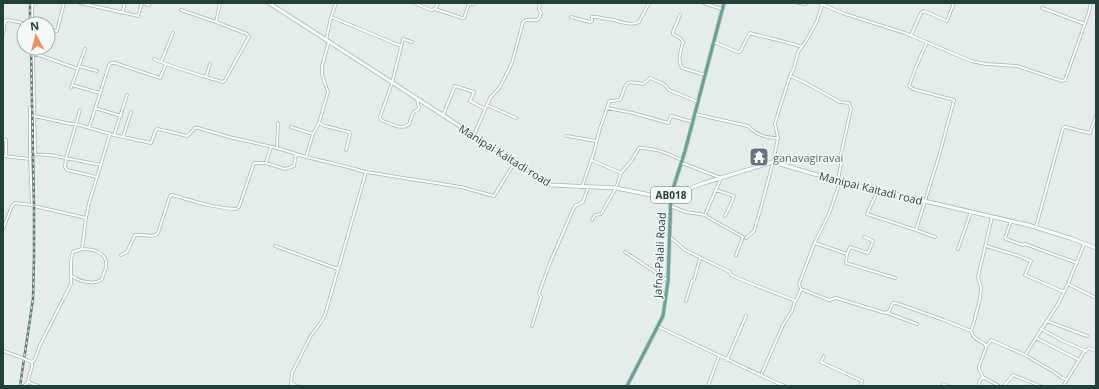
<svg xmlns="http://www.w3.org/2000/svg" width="1099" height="389" font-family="'Open Sans',sans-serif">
<rect width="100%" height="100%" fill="#e4edea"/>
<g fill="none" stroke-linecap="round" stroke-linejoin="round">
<g stroke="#a7b5b2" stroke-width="3.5">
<path id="street" d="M80,3L138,16L142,3
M142,3L149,5
M414,3L431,10L435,9L438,3
M703,3L722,9
M798,3L805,4L806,3
M819,3L845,14L905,33L971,61L986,64L1017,66L1062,81L1065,80L1089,12L1091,3
M1042,8L1085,24
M435,9L462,18H464L469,4H474
M181,10L216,22
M122,13L125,3
M680,15L673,32V34L680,38L683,42C681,50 677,60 682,68L705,75
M331,17L336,3
M571,17L590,22L592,21V17C596,16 598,17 601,18C606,19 610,19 614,20C622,22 631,26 639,22L649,3
M3,20L5,21V22L3,34
M5,21L8,20L28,24
M32,24V5L36,3
M48,29L57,31L64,3
M911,35L921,13L924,11L947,21L954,3
M326,40L331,17L401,46
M412,42L403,39L392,83L380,117L381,120C388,123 403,131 409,124C411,121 411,115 414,112C416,111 418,110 419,108L417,99
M714,42L738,52H740L746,40L750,33C767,38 785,41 802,47
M33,48L35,153
M33,54L42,56L78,69
M154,59C176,69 200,75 223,82L225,80L249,37L247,34L216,22L220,3
M161,62L173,33
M79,66L97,71
M790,76L802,81L840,102L849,103L851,109L841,154L842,159L838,180
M206,77L210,64
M72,85L100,93
M71,88L85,49
M487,105L516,118
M30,107V159L32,205L34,206L86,218L82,249L73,252C69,262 72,273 71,284L40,345L35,359L32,362
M95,108L121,116
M607,108L633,113L668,123L671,116L693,122
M80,110L66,158L65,167L67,170L97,177L89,203L86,218
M695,114L748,126C756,135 765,138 778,138
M443,115L455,86L474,92L470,101L485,109
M34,116L71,124H76L114,135L151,143L156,130L158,129L187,136C191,134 192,130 195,128H198L229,137L277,148L306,157L348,167L365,172
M319,123L325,126L349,132L350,134L346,150
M291,127L313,134
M89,128L109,65L111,63H115L160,78L166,64
M114,135L127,95
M474,135L490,98L500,87L512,63L520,33L523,22L526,20C534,18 538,25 541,13L539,10L540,3
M567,136L596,141
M123,137L131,112
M3,139L6,140V156
M277,148L278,123
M30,154L50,155L101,165
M3,156L30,159
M306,157L313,134L319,123L328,92L322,75V66L329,41
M591,160L621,173
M773,162L778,138L775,124L779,110L790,76L794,68L798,52L806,41L817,21L822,5
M266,163L271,147
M682,163L721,178L705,215
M97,177L110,134
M582,187L594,152L600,128L603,120L609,102L610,101L620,100C628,84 621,79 643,84L650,78L662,83L666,86L669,90L698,102
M716,190L734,196L731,204L725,216
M878,190L867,214L916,230
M925,201L939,156L954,100L913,89L909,86L916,67L927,42
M925,201L916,230L935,237
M670,206L686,212L705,215L711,219L743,237L736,255
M592,220L595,215L601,214L616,188L621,173L632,160L639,148C654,147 668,154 682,160
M1011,221L1005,238L1006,239L1023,245L1025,244L1077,263
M1036,227L1063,128L1065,127L1090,133L1096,116
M3,229L12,206L15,203L31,205
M670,237L685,250L730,272L731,275C752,285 774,292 796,301L801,289L799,284L815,242L829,214L840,182
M746,238L754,231L760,211L772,166L773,162
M815,243L847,254L846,263L895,278
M275,246L338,269
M986,246L1016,255L1031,261L1025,275L1064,292
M958,249L971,212
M625,252L667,280
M847,254L850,247L868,253L873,241L869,239L864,237
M121,255L127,252L135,235C143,233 152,239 158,233L170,196L172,195C193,201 214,208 236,209L239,207L254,163H266L285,169L294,166L296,154
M72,276C79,281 94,286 102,279C103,277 103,275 104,273C108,265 107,256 98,252C93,249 88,249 82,249
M1068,284L1096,298
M801,289L829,300L836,298L882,312L887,313L889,311L893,303H896L944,320L971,331L974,322L980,299L981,288L978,277L992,217
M686,301L692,281L694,280L700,258
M887,312L890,314L917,324
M1047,321L1087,336
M532,326L541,297L539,293L550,263L572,212L575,206L583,202L588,187
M657,326L775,382L785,386
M1041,329L1063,341L1086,351
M971,331C973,339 979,340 985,344L986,348L979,366V369L983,377L980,380L978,386
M1036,338L1079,360
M986,347L991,340L1025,355L1054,372L1062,378L1067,380
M3,351L17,356
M1025,355L1058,304L1068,284L1084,244
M824,356L821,362L862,381L860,386
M27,360L32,362C34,369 26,378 29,382C31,384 37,385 39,386
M727,360L746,316
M761,375L783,325L792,311L795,301
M983,377L999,386
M291,383L297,386
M943,384L948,386
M24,386L29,381
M291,386L292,373L310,337L321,322L325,315L366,172L461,187L494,196L515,162
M708,386L719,356
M1004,386L1013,375L1040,386
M1063,386L1084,352L1089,348L1096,351"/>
</g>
<g stroke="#a3b9b3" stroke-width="4.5">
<path id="secondary" d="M269,3L551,185L616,188L651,195L662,196L671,195L704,183L773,162L838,181L1028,225L1070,238L1096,248"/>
</g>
<g stroke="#c2c9c8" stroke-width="4.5">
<path id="primary" d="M627,386L663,316L668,281L671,195L685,151L724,3"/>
</g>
<use href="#street" stroke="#fff" stroke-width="2"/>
<use href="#secondary" stroke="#fff" stroke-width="3"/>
<use href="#primary" stroke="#6aa198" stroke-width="3"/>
<g stroke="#5f7a75" stroke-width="2.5">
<path id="rail" d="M30,3V24
M20,386L33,299L34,257V206L31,48"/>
</g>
<use href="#rail" stroke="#f5faf8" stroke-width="1" stroke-dasharray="3" stroke-linecap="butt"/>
<g stroke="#a7b5b2" stroke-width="3.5" stroke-linecap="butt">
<path id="street-bridge" d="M17,356L27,360"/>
</g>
<use href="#street-bridge" stroke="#fff" stroke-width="2"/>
</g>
<defs>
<g id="temple-square" transform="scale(1)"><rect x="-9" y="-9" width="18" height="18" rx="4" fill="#6b7280" stroke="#f5faf8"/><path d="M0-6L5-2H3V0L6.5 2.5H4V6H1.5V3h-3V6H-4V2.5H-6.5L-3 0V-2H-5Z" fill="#fff"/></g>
</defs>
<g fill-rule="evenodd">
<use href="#temple-square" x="759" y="157"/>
</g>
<g text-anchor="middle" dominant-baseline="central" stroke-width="3" stroke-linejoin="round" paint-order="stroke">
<rect fill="#f5faf8" stroke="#637773" stroke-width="1" x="651" y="187" width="40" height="16" rx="3"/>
<g font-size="10" font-weight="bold" fill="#243f3a">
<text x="671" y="195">AB018</text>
</g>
<g font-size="11" fill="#243f3a" stroke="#f5faf8">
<text transform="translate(505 155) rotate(32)">Manipai Kaitadi road</text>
<text transform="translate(871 188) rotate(14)">Manipai Kaitadi road</text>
<text transform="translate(659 255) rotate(-87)">Jafna-Palali Road</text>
</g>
<g font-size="11" fill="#5b616d" stroke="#f5faf8" text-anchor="start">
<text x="773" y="157">ganavagiravai</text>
</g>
</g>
<rect width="1099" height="389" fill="none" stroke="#243f3a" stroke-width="8"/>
<g transform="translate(36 36) rotate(353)"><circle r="19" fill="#f5faf8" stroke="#a1afac"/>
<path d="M0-3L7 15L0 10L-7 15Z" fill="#ee9062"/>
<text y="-6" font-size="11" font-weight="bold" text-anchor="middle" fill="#243f3a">N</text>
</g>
</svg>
